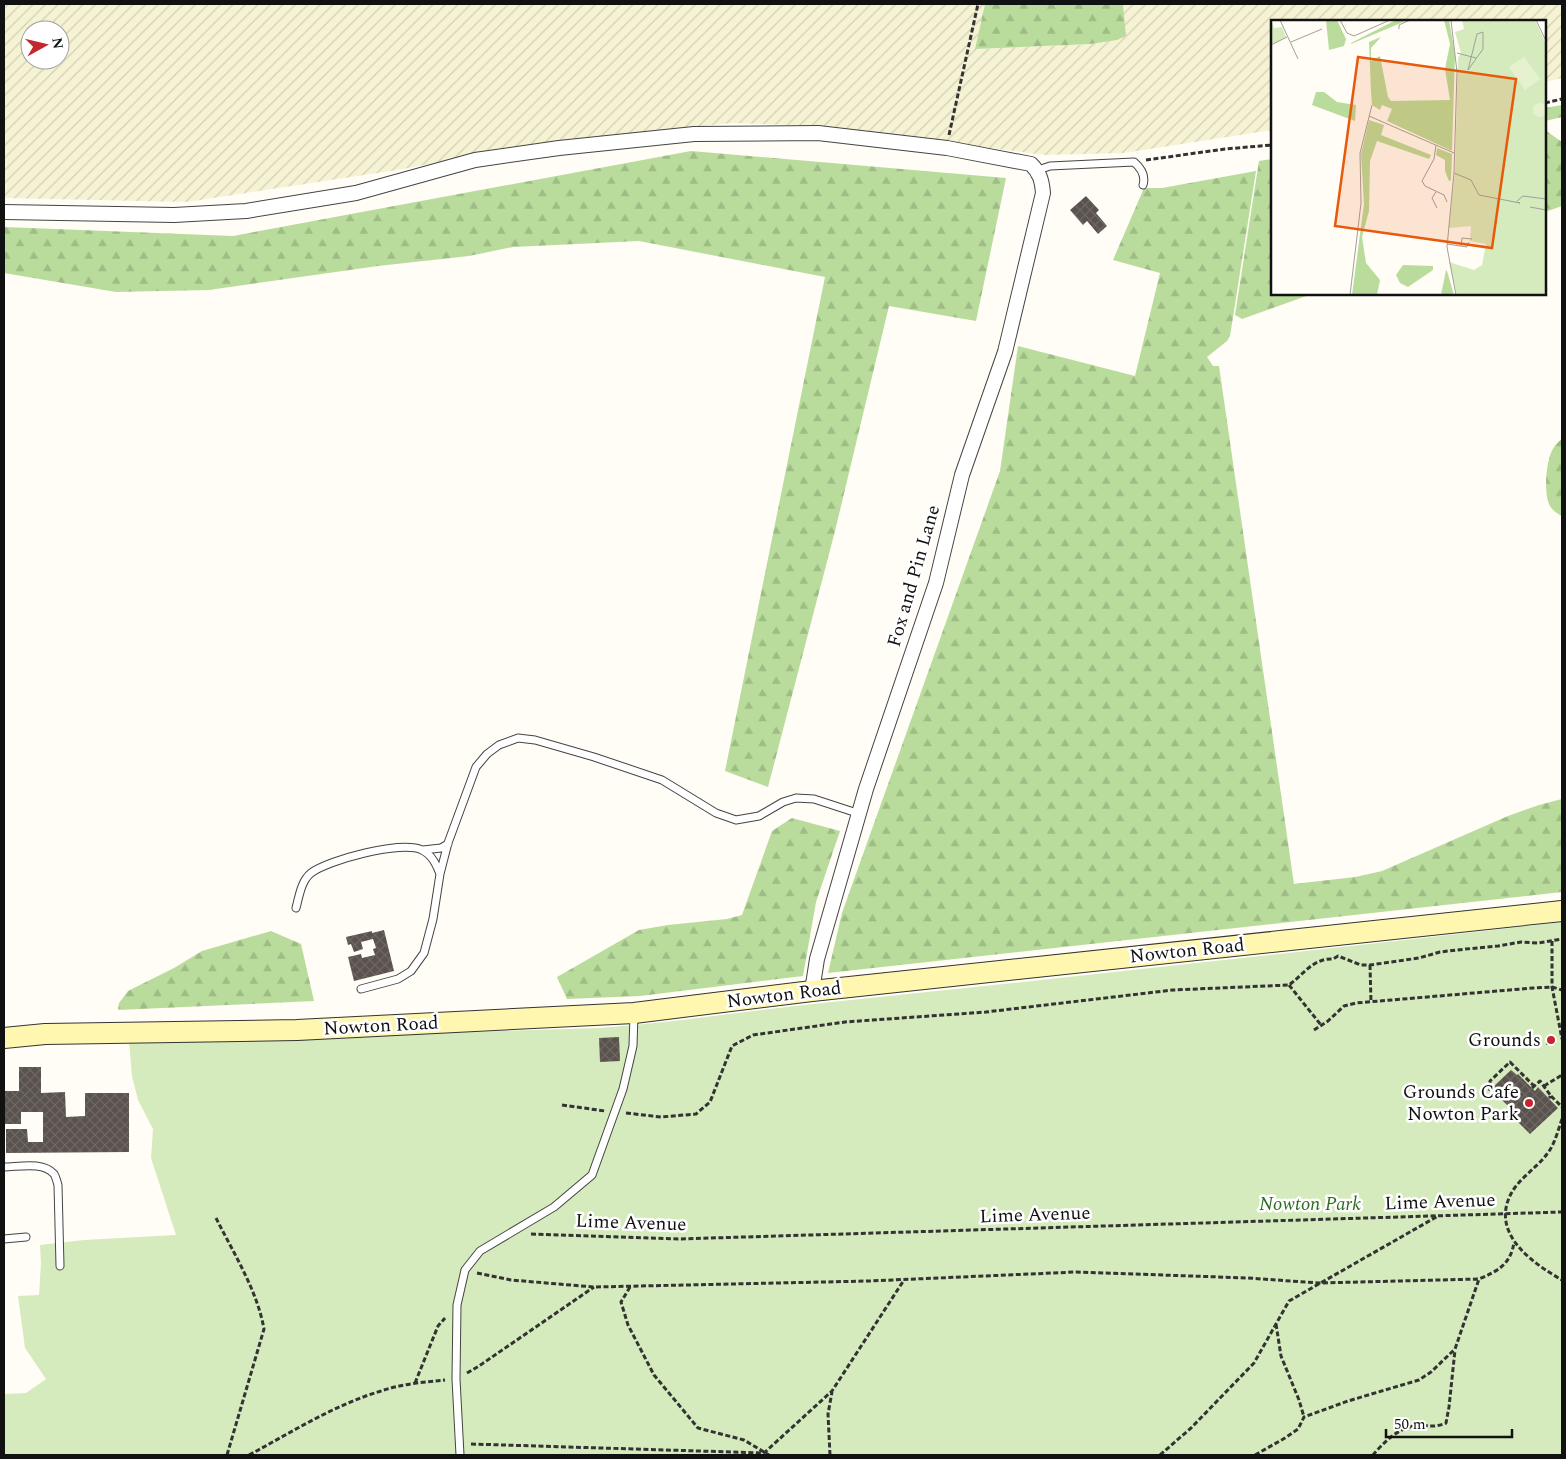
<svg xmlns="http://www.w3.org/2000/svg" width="1566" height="1459" font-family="Spectral,serif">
<defs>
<pattern id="farmland-furrows" width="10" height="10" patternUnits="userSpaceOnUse" patternTransform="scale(1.25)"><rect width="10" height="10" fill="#f6f3d4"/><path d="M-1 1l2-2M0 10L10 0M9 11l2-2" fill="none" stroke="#d2cfb5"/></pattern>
<pattern id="forest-firs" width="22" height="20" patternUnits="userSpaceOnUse" patternTransform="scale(1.25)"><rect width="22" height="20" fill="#b9dc9c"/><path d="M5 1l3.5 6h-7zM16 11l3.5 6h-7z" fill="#9ebc85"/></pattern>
<pattern id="building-cross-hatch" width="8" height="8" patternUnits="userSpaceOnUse" patternTransform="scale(1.25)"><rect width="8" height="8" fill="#5a524d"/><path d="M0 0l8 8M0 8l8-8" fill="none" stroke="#6d6662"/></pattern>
</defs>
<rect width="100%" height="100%" fill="#fffdf5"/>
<path fill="url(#farmland-furrows)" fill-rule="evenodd" d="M4,4H985L975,49L1090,44L1125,36L1123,4H1562V78L1545,82V21H1272V130L1124,153L1045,155L823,126L732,123L562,140L397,170L187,202L4,198ZM30,30H60V60H30Z"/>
<path fill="url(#forest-firs)" d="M985,4H1123L1126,36L1117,40L1090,44L975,49Z
M1562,105V117L1545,121V108Z
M1545,130L1562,142V206L1545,212Z
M691,151L1006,178L976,321L889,306L835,531L768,787L725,771L825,277L639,241L513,247L469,256L378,266L209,290L116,292L4,273V227L233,236Z
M1272,159V294H1312L1242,319L1235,315L1259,161Z
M1256,171L1230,336L1227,341L1207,357L1213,366H1219L1294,884L1355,877L1382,871L1508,816L1539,805L1562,799V892L828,973L842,913L1000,471L1018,346L1135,376L1160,273L1113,260L1144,188H1162Z
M1562,438V516C1557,513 1553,511 1550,506C1543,493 1546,458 1554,447C1556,444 1560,441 1562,438Z
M792,818L840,831L816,902L803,976L640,996L567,999L557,977L639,930L668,925L727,919L742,915L772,831Z
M271,931L301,944L314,1001L118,1010L119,1003L128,991L174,968L202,951Z"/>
<path fill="#d5ebbd" d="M1562,922V1455H4V1394L26,1393L46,1379L25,1348L18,1296L39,1295L41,1263L40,1245L84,1240L176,1235L151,1158L153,1129L138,1100L132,1076L129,1042L600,1028C678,1022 755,1010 832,1002C1076,977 1319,950 1562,922Z"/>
<path fill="url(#building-cross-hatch)" d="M1086,196L1099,210L1096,213L1107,226L1098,234L1087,221L1083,225L1070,210Z
M384,930L394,971L354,981L348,957L361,954L362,958L375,955L373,949L376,948L373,939L361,942L363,949L354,952L351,944L348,945L346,937L372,931V933Z
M1555,1036L1556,1044L1546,1045V1037Z
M619,1037L620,1061L600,1062L599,1038Z
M19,1067H41V1093L65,1092L66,1117L85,1116V1093H129V1152L6,1153V1129H27L28,1142H43V1112H21V1124H4V1091H19Z
M1511,1070L1517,1075L1518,1074L1535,1091L1538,1087L1558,1108L1530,1134L1511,1115L1514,1112L1497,1095L1499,1093L1493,1087Z"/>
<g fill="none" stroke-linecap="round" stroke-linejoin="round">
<g stroke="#444" stroke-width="9">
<path id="lane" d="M1038,170L1050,166L1134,162C1141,168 1146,175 1143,185
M423,850L441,848L448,844
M296,908C299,897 301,881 311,873C328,860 402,840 422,850C432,855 436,864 440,874
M361,989L398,979L411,971L424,953L433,919L440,874L448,843L476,767L487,754L499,745L518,738L535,740L594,757L662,780L716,813L736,820L759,816L783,802L796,798L814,799L860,814
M4,1167C18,1167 43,1161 54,1174C56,1177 57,1182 58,1185L60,1266
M4,1239L26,1237
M460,1455L456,1379L457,1305L465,1270L480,1251L554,1207L592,1175L623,1089L633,1046L634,1014"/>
</g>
<g stroke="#444" stroke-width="16">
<path id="street" d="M4,212L174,215L246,211L356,193L475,160L559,148L694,134L818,133L947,148L1031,164C1040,173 1042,181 1043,193L1005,352L962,475L936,583L866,789L817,959L812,991"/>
</g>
<g stroke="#333" stroke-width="22">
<path id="secondary" d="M4,1038L45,1034L297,1030L634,1013L812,991L1562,911"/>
</g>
<path stroke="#333" stroke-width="3" stroke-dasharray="5 2.5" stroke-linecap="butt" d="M1545,103L1562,99
M949,135L978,4
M1146,160L1225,149L1272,145
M1552,941V987L1562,1039
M1370,965L1371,1002
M1289,985L1321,1025
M1314,1030L1328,1021L1344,1006L1356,1003L1533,988L1552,987L1562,990
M1544,1086L1562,1075
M1532,1088L1540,1081L1551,1096L1549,1098
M1490,1091V1081L1510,1062L1534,1086
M1551,1096L1562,1107
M562,1105L605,1111
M626,1113L661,1117L696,1114L710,1102L732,1046L753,1035L845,1022L986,1012L1173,990L1289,985C1303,975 1313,958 1333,959L1338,956L1361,965H1370L1419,958L1440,952L1466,949L1498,946L1521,942L1538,943L1562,939
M1562,1119C1558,1130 1555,1144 1547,1154C1536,1169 1516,1180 1509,1198C1493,1236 1534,1264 1562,1280
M216,1218C234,1254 257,1290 264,1329L227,1455
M531,1234L679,1239L1562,1212
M477,1273L511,1280L594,1287L869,1281L1076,1272L1248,1278L1319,1283L1479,1279C1498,1271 1511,1264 1514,1242
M630,1287L621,1302L628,1325L654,1375L698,1428L744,1440L769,1455
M1276,1324L1281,1356L1299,1400L1304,1417
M467,1373L479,1366L594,1287
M415,1383L438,1326L445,1318
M471,1444L764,1453L832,1391L904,1280
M249,1455C292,1432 334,1405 381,1391C401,1384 424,1382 445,1380
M830,1455L828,1414L832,1392
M1160,1455L1191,1428L1254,1363L1289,1301L1438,1216
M1255,1455L1285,1438L1298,1429L1304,1417L1348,1401L1419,1380L1431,1372L1455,1349L1479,1279
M1373,1455C1382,1444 1399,1427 1415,1426C1428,1424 1431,1429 1446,1423L1449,1407L1455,1350"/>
<use href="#lane" stroke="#fff" stroke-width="7"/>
<use href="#street" stroke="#fff" stroke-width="14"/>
<use href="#secondary" stroke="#fff6b0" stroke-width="20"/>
</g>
<g fill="#c4262e" stroke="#fff" stroke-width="2">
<circle cx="1551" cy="1040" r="5"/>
<circle cx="1529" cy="1103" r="5"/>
</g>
<g text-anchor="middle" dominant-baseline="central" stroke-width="5" stroke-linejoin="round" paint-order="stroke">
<g font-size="19" fill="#111" stroke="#fff">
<text transform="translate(914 576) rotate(-74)">Fox and Pin Lane</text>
<text transform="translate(1187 951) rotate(-6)">Nowton Road</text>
<text transform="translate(784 995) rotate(-7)">Nowton Road</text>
<text transform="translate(381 1026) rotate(-3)">Nowton Road</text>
<text transform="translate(1440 1202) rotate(-2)">Lime Avenue</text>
<text transform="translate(1035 1215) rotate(-2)">Lime Avenue</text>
<text transform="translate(631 1223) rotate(2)">Lime Avenue</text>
</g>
<g font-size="19" fill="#111" stroke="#fff" text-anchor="end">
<text x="1541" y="1040">Grounds</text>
<text x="1519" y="1092">Grounds Cafe<tspan x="1519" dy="22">Nowton Park</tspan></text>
</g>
<g font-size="19" font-style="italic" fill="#2f6b1f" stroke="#fff">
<text x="1310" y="1204">Nowton Park</text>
</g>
</g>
<g transform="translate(1271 20)">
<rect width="275" height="275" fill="#fffdf5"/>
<path d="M55,0H66L75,19L73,26L58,30ZM125,0H137L80,24V23ZM173,0H178L184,34L181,131L116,101L121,89L111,85L109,90L101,85L100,72L98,22L110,17L100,28V41L109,36L117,77L120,81L179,80L174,49L179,24ZM45,72H53L66,82L85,85L84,101L41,85ZM98,100L113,105L110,115L160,135L158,139L106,121L99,141L98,191L91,217L95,243L109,260L106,275H81L93,184L90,134ZM166,128L181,134L180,160L178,161L174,151V140L165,135ZM132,245L162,246V250L137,267L129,263L125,255ZM175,250L176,251L183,275H170Z" fill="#b9dc9c"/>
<path d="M0,0L3,8L11,7L15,17L5,23H0ZM191,0H264L275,24V275H186L178,242L203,250L211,245L215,224L199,221L200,206L178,208L184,152L187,38L190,33L184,12L193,9Z" fill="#d5ebbd"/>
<path d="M253,37L269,59L254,70L238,47ZM262 90a7 7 0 1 1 14 0a7 7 0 1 1-14 0Z" fill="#e6f2cf"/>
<path fill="none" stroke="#a09f9a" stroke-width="1" d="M9,0L27,39M69,0L76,13L83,16L119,0M180,0L186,52L183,153L176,227L185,275M265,0L275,21M128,9V5L139,0M212,12V29L197,50L206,14ZM20,22L51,9M0,25L16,17M186,33L205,38M98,96L183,133M165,125L163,139L151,161L154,166L173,175L176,182M183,153L200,160L208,175L249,183L245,182M165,172L161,178L166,188M246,181L252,176L275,179M259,187L275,190M176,224L196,227L198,222M190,226L191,218L201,219M79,275L90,183L89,133L101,85"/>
<path fill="#e8590c" fill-opacity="0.15" stroke="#e8590c" stroke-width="2.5" d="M87,37L245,59L221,228L64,206Z"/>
<rect width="275" height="275" fill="none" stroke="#111" stroke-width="2.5"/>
</g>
<rect width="1566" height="1459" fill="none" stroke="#111111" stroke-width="10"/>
<g transform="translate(45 45) rotate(82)"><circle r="24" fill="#ffffff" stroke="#a0a0a0"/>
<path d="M0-4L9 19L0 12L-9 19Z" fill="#c4262e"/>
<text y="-8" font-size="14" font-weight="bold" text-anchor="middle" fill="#111111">N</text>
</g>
<path d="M1386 1429v8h126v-8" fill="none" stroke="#111111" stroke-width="2.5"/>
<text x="1394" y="1429" font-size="15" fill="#111111" stroke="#ffffff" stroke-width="4" paint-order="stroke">50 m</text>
</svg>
